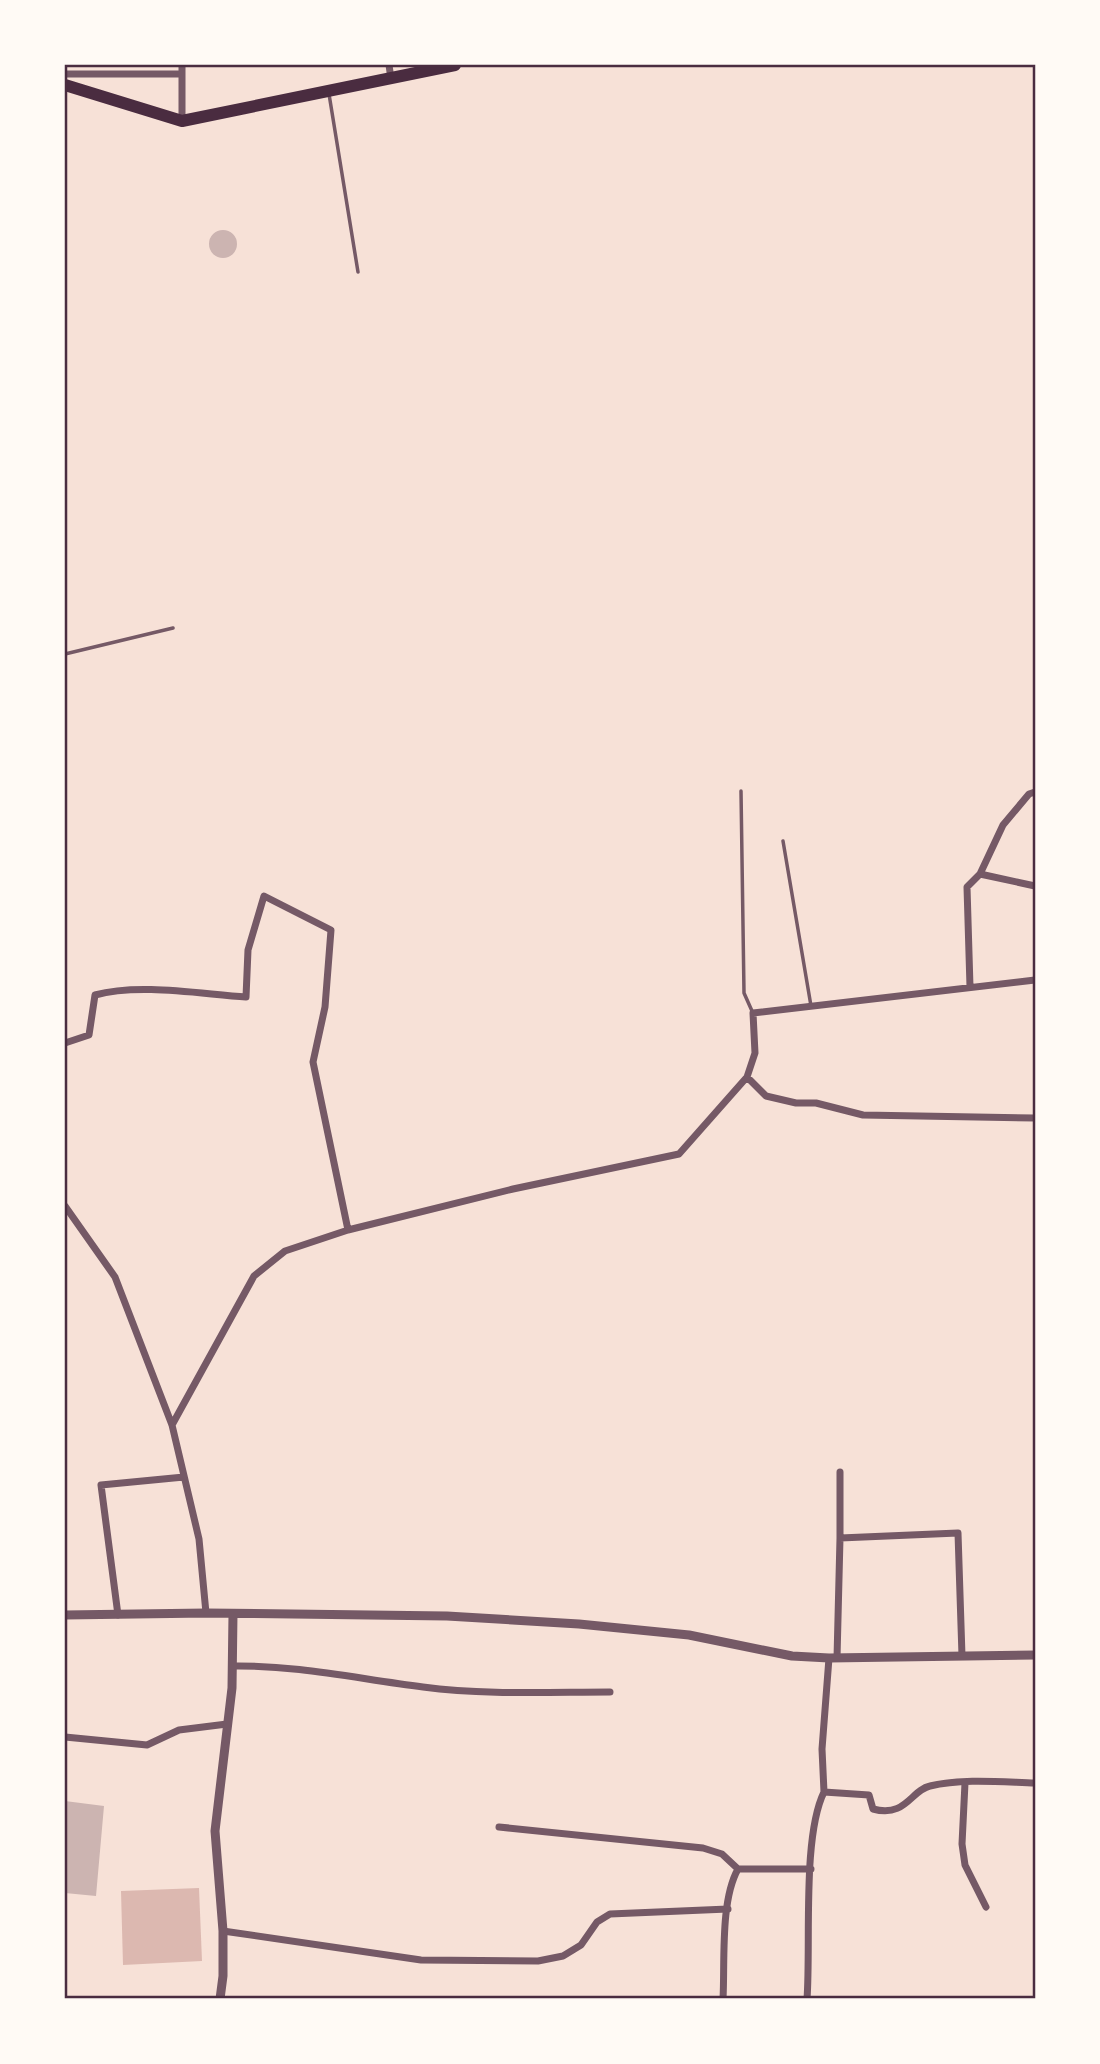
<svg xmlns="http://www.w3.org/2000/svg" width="1100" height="2064" font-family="'Source Serif 4',serif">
<rect width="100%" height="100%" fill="#f7e1d7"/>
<path fill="#dcb8b0" d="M199,1888L202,1961L123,1965L121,1891Z"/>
<path fill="#ccb4b1" d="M209 244a14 14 0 1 1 28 0a14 14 0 1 1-28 0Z
M65,1801L104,1806L96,1896L65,1893Z"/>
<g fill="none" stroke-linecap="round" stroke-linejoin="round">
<path stroke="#755966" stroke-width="3.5" d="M329,94L358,272
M65,654L173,628
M741,791L744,993L752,1011
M783,841L811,1006"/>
<path stroke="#755966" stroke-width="7" d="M389,65L391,79
M65,74H182
M182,121V65
M980,874L1035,886
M970,987L967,887L980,874L1003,825L1029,794L1035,792
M65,1043L89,1035L95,995C139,983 200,994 246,997L248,950L264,896L331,930L325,1007L313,1062L348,1230
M747,1077L766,1096L796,1103H816L863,1115L1035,1118
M65,1206L115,1277L172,1425L199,1539L206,1613
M172,1425L254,1276L285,1251L348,1230L513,1189L679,1154L747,1077L755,1053L753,1013L1035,980
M840,1538V1472
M118,1615L101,1485L184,1477
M829,1658L822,1749L824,1792L869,1795L873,1809C906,1818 911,1790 930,1786C963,1778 1002,1782 1035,1783
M837,1658L840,1538L958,1533L962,1656
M232,1666C297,1665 358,1679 423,1687C484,1695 548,1692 610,1692
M65,1737L147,1745L179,1730L227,1724
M965,1783L962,1844L965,1865L986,1907
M499,1827L703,1848L722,1854L738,1869
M223,1931L421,1960L538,1961L563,1956L581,1945L597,1922L610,1914L728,1909
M723,1999C725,1963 720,1901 738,1869H811
M807,1999C811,1944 802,1837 824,1792"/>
<path stroke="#755966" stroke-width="9" d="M65,1615L206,1613L447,1616L579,1624L689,1635L792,1656L829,1658L1035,1655
M220,1999L223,1976V1931L215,1831L232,1688L233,1614"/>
<path stroke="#4a2c40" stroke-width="12" d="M65,85L182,121L455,65"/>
</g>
<rect width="1100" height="2064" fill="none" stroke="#fffaf5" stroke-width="133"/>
<rect x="66" y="66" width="968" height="1931" fill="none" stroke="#4a2c40" stroke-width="2.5"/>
</svg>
